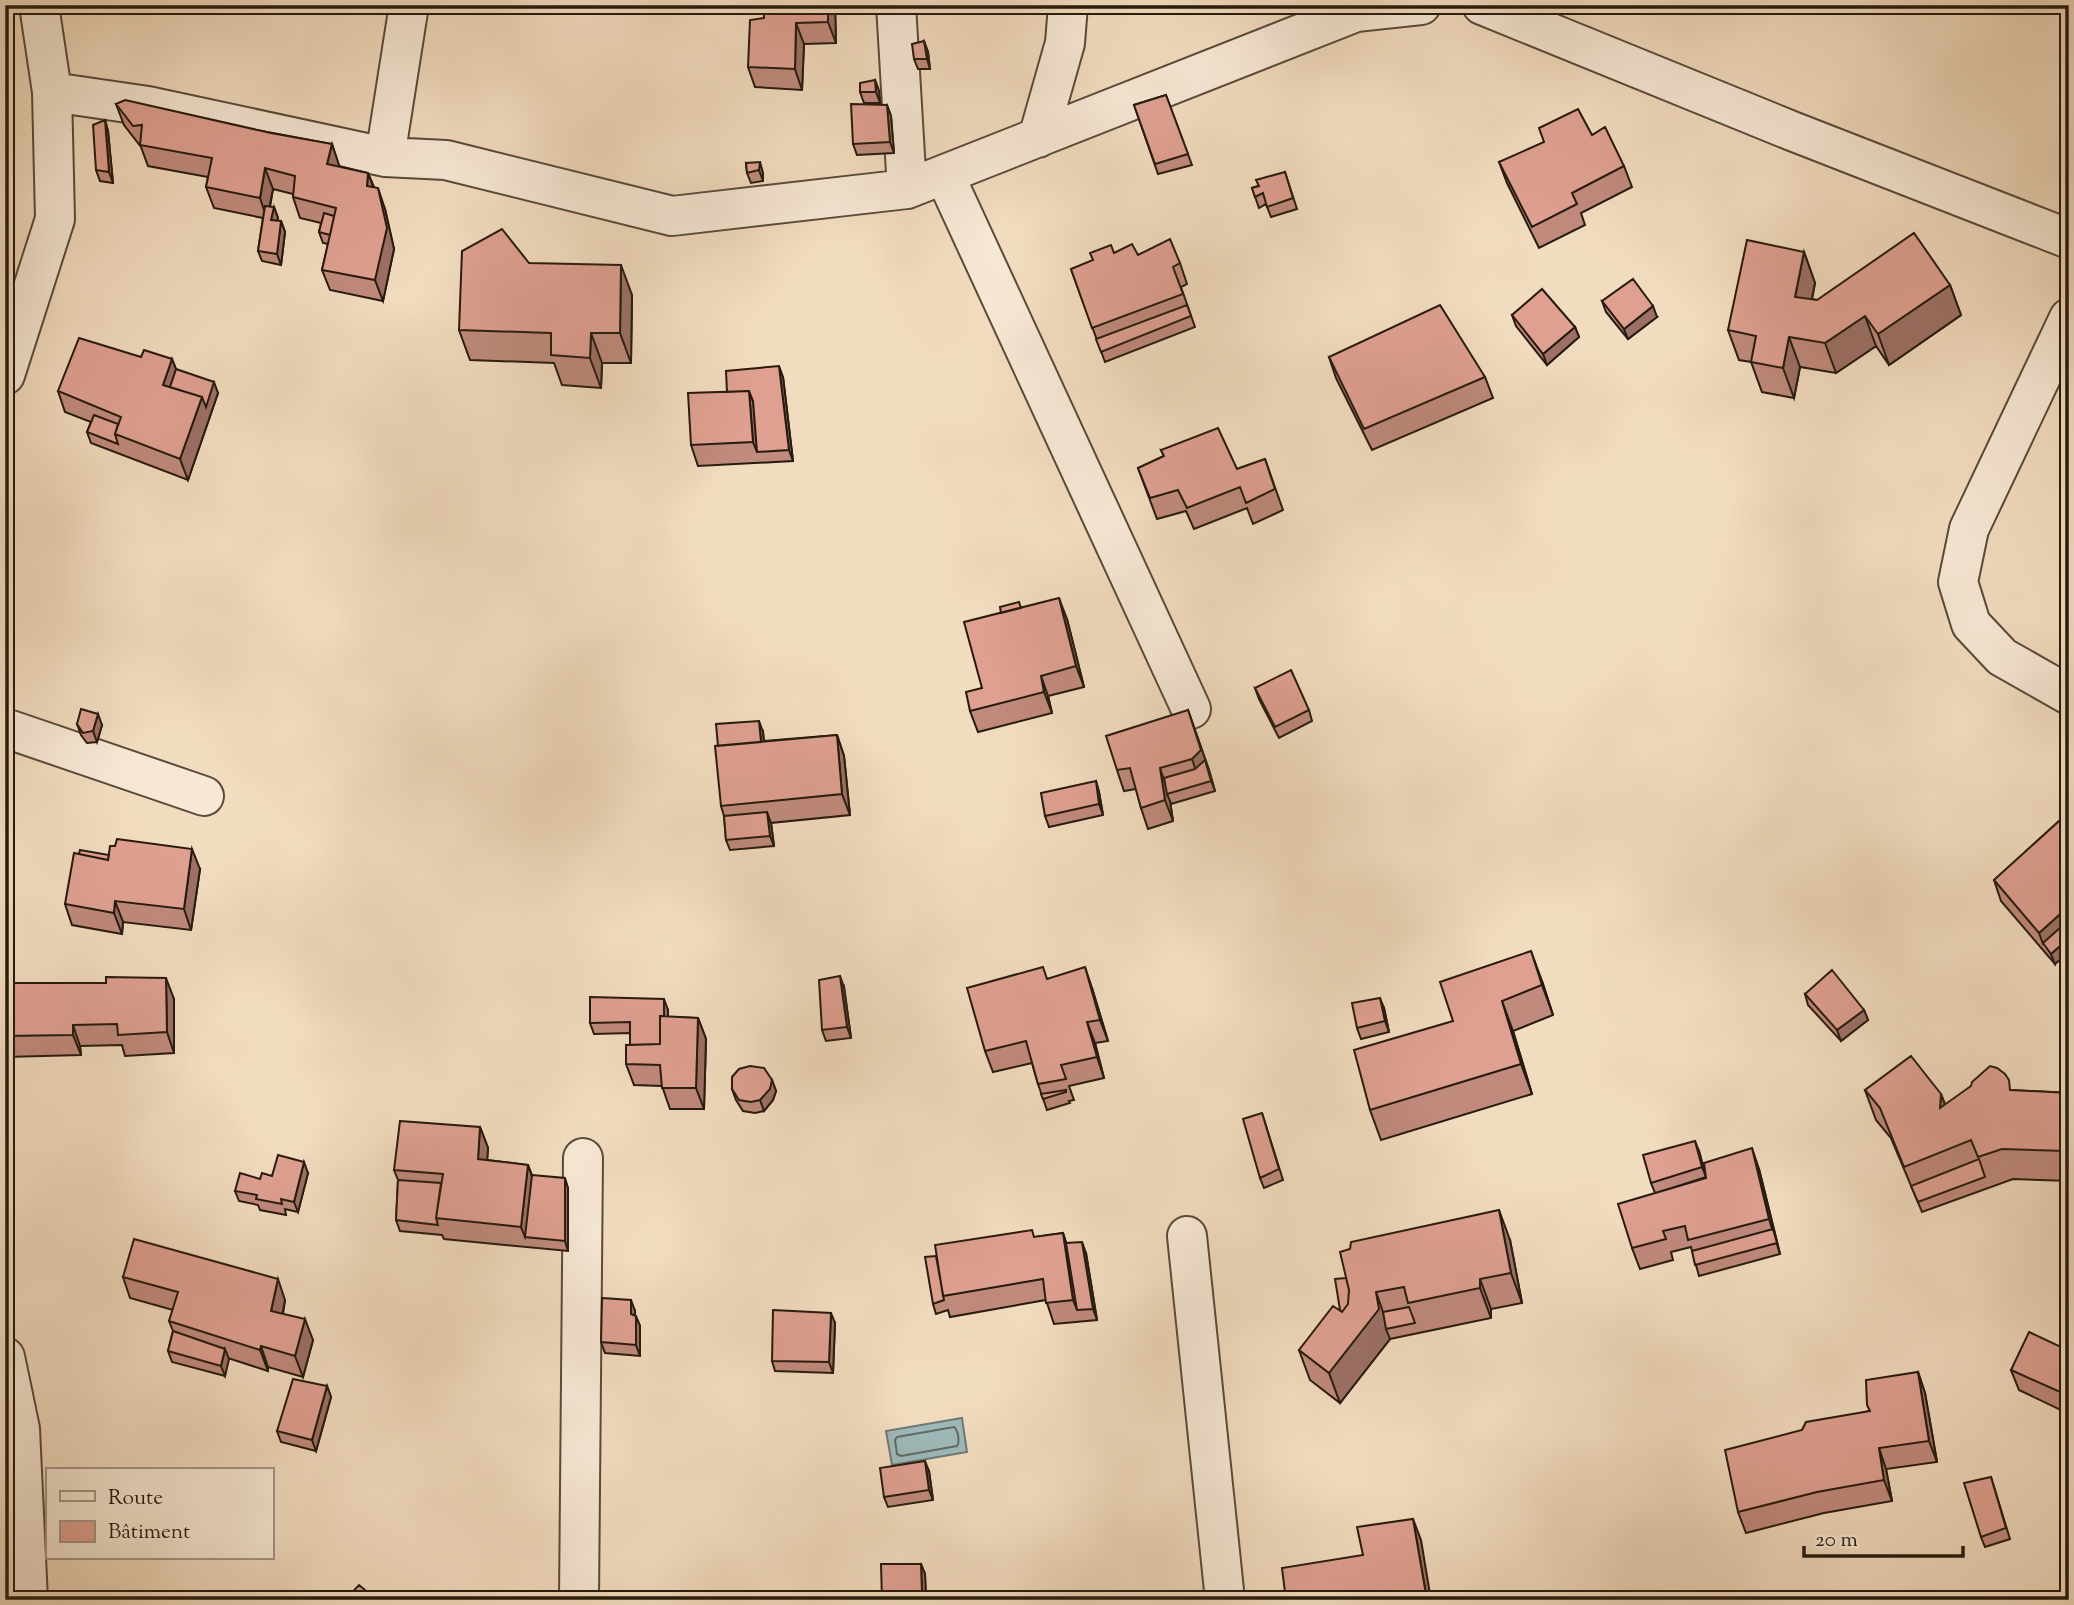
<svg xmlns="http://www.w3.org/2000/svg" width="2074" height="1605" font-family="'Sorts Mill Goudy',serif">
<rect width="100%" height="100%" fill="#f2dcbf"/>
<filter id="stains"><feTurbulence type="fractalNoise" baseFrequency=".00286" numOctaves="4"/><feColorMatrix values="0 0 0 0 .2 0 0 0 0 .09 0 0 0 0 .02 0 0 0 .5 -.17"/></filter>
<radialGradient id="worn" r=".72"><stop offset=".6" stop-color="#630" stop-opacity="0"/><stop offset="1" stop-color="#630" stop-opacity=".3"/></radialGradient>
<path fill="#9dbaba" stroke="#6d7a76" stroke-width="2" d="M962,1418L967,1452L892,1465L886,1431Z"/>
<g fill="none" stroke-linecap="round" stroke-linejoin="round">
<path stroke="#626a64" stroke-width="2" d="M954,1427C958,1430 960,1442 957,1446L901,1456L897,1454L895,1440L897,1437Z"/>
<g stroke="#594a3b" stroke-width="42">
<path id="street" d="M896,5L907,189
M1482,5L1792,131L2069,239
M1356,12L1421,5
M52,92L148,106L385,157L446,160L672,216L907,189L1356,12L1364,5
M1038,138L1065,43L1068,5
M385,157L409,5
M945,176L1191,709
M2069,318L1969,529L1958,582L1971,624L2002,657L2069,695
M5,375L55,219L52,92L39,5
M5,728L204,796
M1187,1236L1225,1600
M5,1357L20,1429L28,1600
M579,1600L583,1158"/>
</g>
<use href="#street" stroke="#f7e8d5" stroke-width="38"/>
</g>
<path fill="#c08a7d" stroke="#261a0f" stroke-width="2" d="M835,5L836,43L804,44L802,90L755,87L748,67L764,18Z
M924,41L928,52L930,69H918L914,59Z
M875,80L879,91L880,103H864L860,92Z
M1166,95L1192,165L1158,174L1134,105Z
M116,104L332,144L339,166L368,173L374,187L385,209L394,249L383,301L330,290L322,270L328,244L323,243L319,232L321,223L300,218L293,197V194L273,189L270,207H274L278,218L277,221H281L285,232L281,265L262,261L258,251L263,218L214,208L206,187L208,177L148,166L141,147L124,125Z
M887,105L891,116L894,153L857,155L853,144Z
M105,120L108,131L113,183L100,181L96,170Z
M1592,135L1624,166L1632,187L1581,213L1585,225L1539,248L1507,183L1499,162Z
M746,163L763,173V181L751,183L747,173Z
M1285,172L1297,209L1271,217L1266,204L1259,208L1252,188L1258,186Z
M1804,252L1815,283L1812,299L1817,300L1950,285L1961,315L1889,365L1876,346L1836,373L1800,367L1794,398L1762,392L1751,362L1739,360L1728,330Z
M1114,253L1138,255L1180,263L1187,284L1181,287L1195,327L1105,362L1071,269Z
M529,263L632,295L631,363H602L601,388L562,385L554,363L470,360L459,330Z
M1602,301L1657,317L1628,339L1606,312Z
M1512,315L1575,327L1579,337L1547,365L1516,326Z
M141,357L172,359L176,369L218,393L188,480L91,443L87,432L91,422L65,412L58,391Z
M1329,357L1485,377L1493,398L1372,450L1336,378Z
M783,377L793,461L698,466L691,445L727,391Z
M1161,450L1237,469L1265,459L1283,510L1253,524L1247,508L1194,529L1186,511L1157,519L1138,468L1164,456Z
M1021,608L1067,619L1084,687L1048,696L1052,713L978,732L970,711Z
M1255,688L1309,710L1312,721L1279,738L1259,699Z
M1188,710L1209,770L1215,791L1171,804L1170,801L1173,821L1148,829L1141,808L1136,789L1124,791L1117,770Z
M77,724L102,725L97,742L87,743L81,735Z
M763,732L764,741L837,735L844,756L850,815L771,823L774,846L730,850L726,840L724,816L721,806Z
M1096,781L1099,792L1103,815L1049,827L1045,816Z
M2069,812L2055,964L2001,901L1994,880Z
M200,869L191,930L123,922L122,934L72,925L65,904Z
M1047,979L1092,988L1108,1041L1095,1043L1104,1078L1069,1086L1074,1100L1069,1101L1070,1103L1047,1110L1038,1084L1032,1063L993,1072L985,1051Z
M1542,981L1553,1015L1513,1031L1532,1094L1381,1140L1370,1110L1453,1021Z
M5,983L174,999V1053L125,1056L122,1045L80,1046L81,1055L5,1057Z
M844,987L851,1038L826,1041L822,1030Z
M1805,994L1864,1010L1868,1020L1841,1041L1808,1005Z
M1384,1008L1389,1032L1361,1039L1357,1028Z
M668,1010V1017L698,1018L706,1039L704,1109H670L662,1086L634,1085L626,1064L630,1045V1033L594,1034L590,1023Z
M772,1080L776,1091L773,1100L764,1111L755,1113L743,1111L736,1100L732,1089Z
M1865,1090L1941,1094L1945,1104L2012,1090L2069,1093V1181L2013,1179L1922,1212L1891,1138L1876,1120Z
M1262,1113L1283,1180L1264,1188L1260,1178Z
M480,1127L488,1148L487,1160L528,1165L532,1175L568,1188V1251L444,1239L442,1235L400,1231L396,1220L398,1180L394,1170Z
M1699,1151L1706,1177L1657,1193L1759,1169L1780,1254L1699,1276L1691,1247L1671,1252L1673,1260L1640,1269L1632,1248L1655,1193L1651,1183Z
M308,1173L298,1212L285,1209L286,1215L260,1210L258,1205L239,1201L235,1191L260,1179L272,1176Z
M1063,1233L1066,1243L1086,1253L1097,1320L1054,1324L1046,1300L950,1317L948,1310L936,1314L933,1304L936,1256L1035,1237Z
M1510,1240L1522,1303L1491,1309V1318L1390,1339L1340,1403L1310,1380L1299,1350L1340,1310L1346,1278Z
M123,1277L285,1300L283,1314L313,1340L303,1377L268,1367V1371L228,1358L225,1376L172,1362L168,1351L173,1331L169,1321L173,1310L130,1298Z
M2069,1291V1321L2063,1304Z
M635,1311V1315L640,1326V1356L605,1353L601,1342Z
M835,1323L833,1373L775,1371L772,1361Z
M2069,1342V1414L2019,1390L2011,1370L2065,1349Z
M1918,1372L1925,1393L1937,1462L1886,1469L1892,1501L1824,1513L1746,1533L1738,1512L1802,1430L1869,1411Z
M327,1386L331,1397L316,1451L281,1442L277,1431Z
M929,1471L933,1500L888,1507L884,1497Z
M1991,1477L2010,1539L1985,1547L1981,1537Z
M921,1564L925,1574L926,1600H882Z"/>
<path fill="#9c7066" stroke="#261a0f" stroke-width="2" d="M828,5H835L836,43L828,22Z
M796,23L804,44L802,90L795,69Z
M924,41L928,52L930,69L927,59Z
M875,80L879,91L880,103L876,92Z
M887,105L891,116L894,153L890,142Z
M105,120L108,131L113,183L109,172Z
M332,144L339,165L335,185L327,164Z
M760,162L763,173V181L759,170Z
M265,168L273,189L267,219L260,198Z
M368,173L376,194L367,186Z
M378,188L385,209L394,249L383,301L375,280Z
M274,207L278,218L275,230L271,220Z
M281,221L285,232L281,265L277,254Z
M1804,252L1815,283L1806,327L1795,297Z
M621,265L632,295L631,363L620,333Z
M1950,285L1961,315L1889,365L1878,334Z
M1653,306L1657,317L1628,339L1624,329Z
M1865,316L1876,346L1836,373L1825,343Z
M1575,327L1579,337L1547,365L1543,354Z
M591,333L602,363L601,388L590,358Z
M1789,337L1800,367L1794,398L1783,368Z
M172,359L180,380L174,397L163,385Z
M779,366L783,377L793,461L789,450Z
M214,382L218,393L188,480L180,459L202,397Z
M749,391L757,412V452L753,442Z
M1059,598L1067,619L1084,687L1076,666Z
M1041,676L1048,696L1052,713L1044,692Z
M1188,710L1209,770L1215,791L1211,781L1199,780L1192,759Z
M98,714L102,725L97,742L93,731Z
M759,721L763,732L766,763L762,752Z
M837,735L844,756L850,815L842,794Z
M1160,768L1167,789V794L1170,801L1173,821L1165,800Z
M1096,781L1099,792L1103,815L1099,804Z
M767,812L771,823L774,846L770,836Z
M192,849L200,869L191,930L184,909Z
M115,901L123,922L122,934L114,913Z
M2069,906V934L2043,944L2039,933Z
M2069,938V952L2055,964L2051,954Z
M1531,951L1542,981L1553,1015L1542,985Z
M1085,967L1092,988L1108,1041L1100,1020Z
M840,976L844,987L851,1038L847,1027Z
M166,978L174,999V1053L167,1032Z
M1380,998L1384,1008L1389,1032L1385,1021Z
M664,999L668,1010V1064L664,1054Z
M1502,1001L1513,1031L1532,1094L1521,1064Z
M1864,1010L1868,1020L1841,1041L1837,1030Z
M698,1018L706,1039L704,1109L696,1088Z
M1087,1022L1095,1043L1104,1078L1097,1057Z
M73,1025L80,1046L81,1055L73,1035Z
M772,1080L776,1091L773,1100L764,1111L760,1100Z
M1941,1094L1952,1124L1940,1108Z
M480,1127L488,1148L486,1180L478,1159Z
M2069,1127V1159L2066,1151Z
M1695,1141L1699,1151L1706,1177L1702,1167Z
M1752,1148L1759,1169L1780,1254L1769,1219Z
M304,1162L308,1173L298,1212L294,1202Z
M528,1165L535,1186L525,1237L521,1227Z
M565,1178L568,1188V1251L565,1241Z
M1499,1210L1510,1240L1522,1303L1511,1273Z
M1063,1233L1070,1254L1077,1310L1073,1300Z
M1082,1242L1086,1253L1097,1320L1093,1309Z
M278,1279L285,1300L279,1332L271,1311Z
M1480,1279L1491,1309V1318L1480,1288Z
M1376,1292L1387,1323L1386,1329L1390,1339L1340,1403L1329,1373Z
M631,1300L635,1311V1325L631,1314Z
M831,1313L835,1323L833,1373L829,1362Z
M636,1316L640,1326V1356L636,1345Z
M305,1319L313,1340L303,1377L295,1356Z
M261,1346L268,1367V1371L260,1350Z
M225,1349L229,1359L225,1376L221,1366Z
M1918,1372L1925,1393L1937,1462L1929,1441Z
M327,1386L331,1397L316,1451L312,1440Z
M1879,1448L1886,1469L1892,1501L1884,1480Z
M925,1461L929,1471L933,1500L929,1490Z
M1413,1519L1421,1540L1431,1600H1427Z
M921,1564L925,1574L926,1600H925L922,1592Z"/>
<path fill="#dfa091" stroke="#261a0f" stroke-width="2" d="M764,5H828V22L796,23L795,69L748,67L750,20L764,18Z
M924,41L927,59H914L912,44Z
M875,80L876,92H860V83Z
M1166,95L1188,154L1155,164L1134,105Z
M125,100L271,133L332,144L327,164L368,173L367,186L378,188L387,228L375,280L322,270L336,208L293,197L295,176L265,168L260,198L206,187L212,158L140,145L142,125L133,126L116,104Z
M851,104L887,105L890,142L853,144Z
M1578,109L1592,135L1605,127L1624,166L1572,193L1577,204L1532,227L1499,162L1544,142L1539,128Z
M105,120L109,172L96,170L93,125Z
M760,162L759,170L747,173L746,163Z
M1285,172L1293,198L1267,207L1263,193L1255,197L1252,188L1259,186L1256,180Z
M265,206L274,207L271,220L281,221L277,254L258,251Z
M324,213L334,216L330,235L319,232Z
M502,229L529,263L621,265L620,333H591L590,358L551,355V333L459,330L462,251Z
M1914,233L1950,285L1878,334L1865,316L1825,343L1789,337L1783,368L1751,362L1756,336L1728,330L1747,240L1804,252L1795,297L1817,300Z
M1170,239L1180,263L1173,267L1183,294L1092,328L1071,269L1093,260L1090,253L1111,245L1114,253L1132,244L1138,255Z
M1633,279L1653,306L1624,329L1602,301Z
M1542,289L1575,327L1543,354L1512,315Z
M1187,305L1191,316L1101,352L1096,339Z
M1440,305L1485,377L1364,429L1329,357Z
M79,338L141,357L144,350L172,359L163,385L202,397L180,459L115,434L121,417L58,391Z
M779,366L789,450L757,452L753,401L749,391L727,392L726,371Z
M176,369L214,382L206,407L202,397L170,387Z
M749,391L753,442L691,445L688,393Z
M94,415L118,424L115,434L118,444L87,432Z
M1218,428L1237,469L1265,459L1275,489L1246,503L1240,487L1187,508L1178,490L1150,498L1138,468L1164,456L1161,450Z
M1059,598L1076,666L1041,676L1044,692L970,711L966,692L982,688L964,622Z
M1019,602L1021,608L1001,613L1000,607Z
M1291,670L1309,710L1275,727L1255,688Z
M81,709L98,714L93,731L83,733L77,724Z
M1188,710L1201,750L1192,759L1160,768L1165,800L1141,808L1130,768L1117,770L1106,736Z
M759,721L761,742L718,746L716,724Z
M837,735L842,794L721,806L715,746Z
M1205,760L1211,781L1167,794L1164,778L1195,769Z
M1096,781L1099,804L1045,816L1041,793Z
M767,812L770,836L726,840L724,816Z
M2069,812V906L2039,933L1994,880Z
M117,839L192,849L184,909L115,901L114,913L65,904L74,853L108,860L110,846H115Z
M80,850L109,855L108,860L79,854Z
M2069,920V938L2051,954L2043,943Z
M1531,951L1542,985L1502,1001L1521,1064L1370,1110L1354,1050L1453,1021L1440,982Z
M1043,967L1047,979L1085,967L1100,1020L1087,1022L1097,1057L1061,1065L1066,1079L1038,1084L1026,1041L985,1051L967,988Z
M1832,970L1864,1010L1837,1030L1805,994Z
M840,976L847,1027L822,1030L819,980Z
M106,977L166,978L167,1032L118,1035L117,1024L73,1025V1035L5,1036V983H106Z
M590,997L664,999V1016H660V1044L630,1045V1022L590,1023Z
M1380,998L1385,1021L1357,1028L1352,1003Z
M660,1016L698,1018L696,1088H662L660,1065L626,1064V1045L660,1044Z
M1911,1056L1941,1094L1940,1108L1971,1086L1972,1082L1990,1066L1997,1068L2005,1074L2009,1080L2010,1090L2069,1093V1127L2066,1151L2002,1149L1978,1157L1971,1140L1904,1167L1880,1108L1865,1090Z
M750,1066L764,1068L772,1080L770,1089L760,1100L751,1102L739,1100L732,1089V1077L739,1069Z
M1066,1090V1092L1043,1099L1041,1094Z
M1262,1113L1279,1169L1260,1178L1243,1119Z
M400,1121L480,1127L478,1159L528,1165L521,1227L436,1218L443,1174L394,1170Z
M1695,1141L1702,1167L1651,1183L1643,1155Z
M1752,1148L1769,1219L1688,1240L1685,1226L1663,1231L1666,1239L1632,1248L1618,1204L1706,1178L1704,1163Z
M278,1155L304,1162L294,1202L281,1199L282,1204L256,1199L257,1195L235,1191L240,1173L260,1179L262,1173L272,1176Z
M1979,1159L1985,1177L1918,1202L1911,1186Z
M532,1175L565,1178V1241L525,1237Z
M398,1180L441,1183L436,1218L438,1225L396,1220Z
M1499,1210L1511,1273L1480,1279V1288L1408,1303L1404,1287L1376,1292L1379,1309L1329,1373L1299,1350L1333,1306L1342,1312L1348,1304L1349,1290L1340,1252L1350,1249L1351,1242Z
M1773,1229L1777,1243L1695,1265L1692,1251Z
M1032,1230L1034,1237L1063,1233L1073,1300L1046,1303L1043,1279L943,1296L935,1245Z
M134,1239L278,1279L271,1311L305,1319L295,1356L261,1346L260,1350L169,1321L178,1292L123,1277Z
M1082,1242L1093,1309L1077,1310L1066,1243Z
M936,1256L944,1300L933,1304L925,1257Z
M1346,1278L1349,1290L1348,1304L1342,1312L1340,1310L1335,1279Z
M2069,1291V1307L2063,1304Z
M602,1298L631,1300V1314L636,1316V1345L601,1342Z
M1409,1307L1415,1323L1386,1329L1383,1312Z
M773,1310L831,1313L829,1362L772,1361Z
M173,1331L225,1349L221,1366L168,1351Z
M2029,1332L2065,1349L2069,1342V1396L2011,1370Z
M1918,1372L1929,1441L1879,1448L1884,1480L1817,1492L1738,1512L1725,1450L1802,1430L1806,1422L1870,1411L1867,1405L1866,1380Z
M293,1379L327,1386L312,1440L277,1431Z
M925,1461L929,1490L884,1497L880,1468Z
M1991,1477L2006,1528L1981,1537L1964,1483Z
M1413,1519L1427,1600H1286L1282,1568L1363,1555L1357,1527Z
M881,1564H921L922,1592L918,1593V1600H882Z
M359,1585L377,1600H345Z
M449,1591L514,1600H448Z
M327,1594L334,1600H322Z"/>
<rect width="2074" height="1605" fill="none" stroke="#f2dcbf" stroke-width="28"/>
<rect x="7" y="7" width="2060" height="1591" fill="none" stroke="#261a0f" stroke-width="3.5"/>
<rect x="14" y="14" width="2046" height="1577" fill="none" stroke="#261a0f" stroke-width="2"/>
<rect x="46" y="1468" width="228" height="91" fill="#f7e8d5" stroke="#a39686" stroke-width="2"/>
<rect x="60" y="1491" width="35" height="10" fill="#f7e8d5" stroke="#a39686" stroke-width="2"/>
<text x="108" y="1504" font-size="21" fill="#261a0f">Route</text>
<rect x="60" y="1521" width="35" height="21" fill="#dfa091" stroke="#a39686" stroke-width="2"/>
<text x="108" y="1538" font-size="21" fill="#261a0f">Bâtiment</text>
<path d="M1804 1546v10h159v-10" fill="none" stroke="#261a0f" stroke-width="3.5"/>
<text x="1815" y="1546" font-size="21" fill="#261a0f" stroke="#f7e8d5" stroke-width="5" paint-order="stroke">20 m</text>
<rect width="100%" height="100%" filter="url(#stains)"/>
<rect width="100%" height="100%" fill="url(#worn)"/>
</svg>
